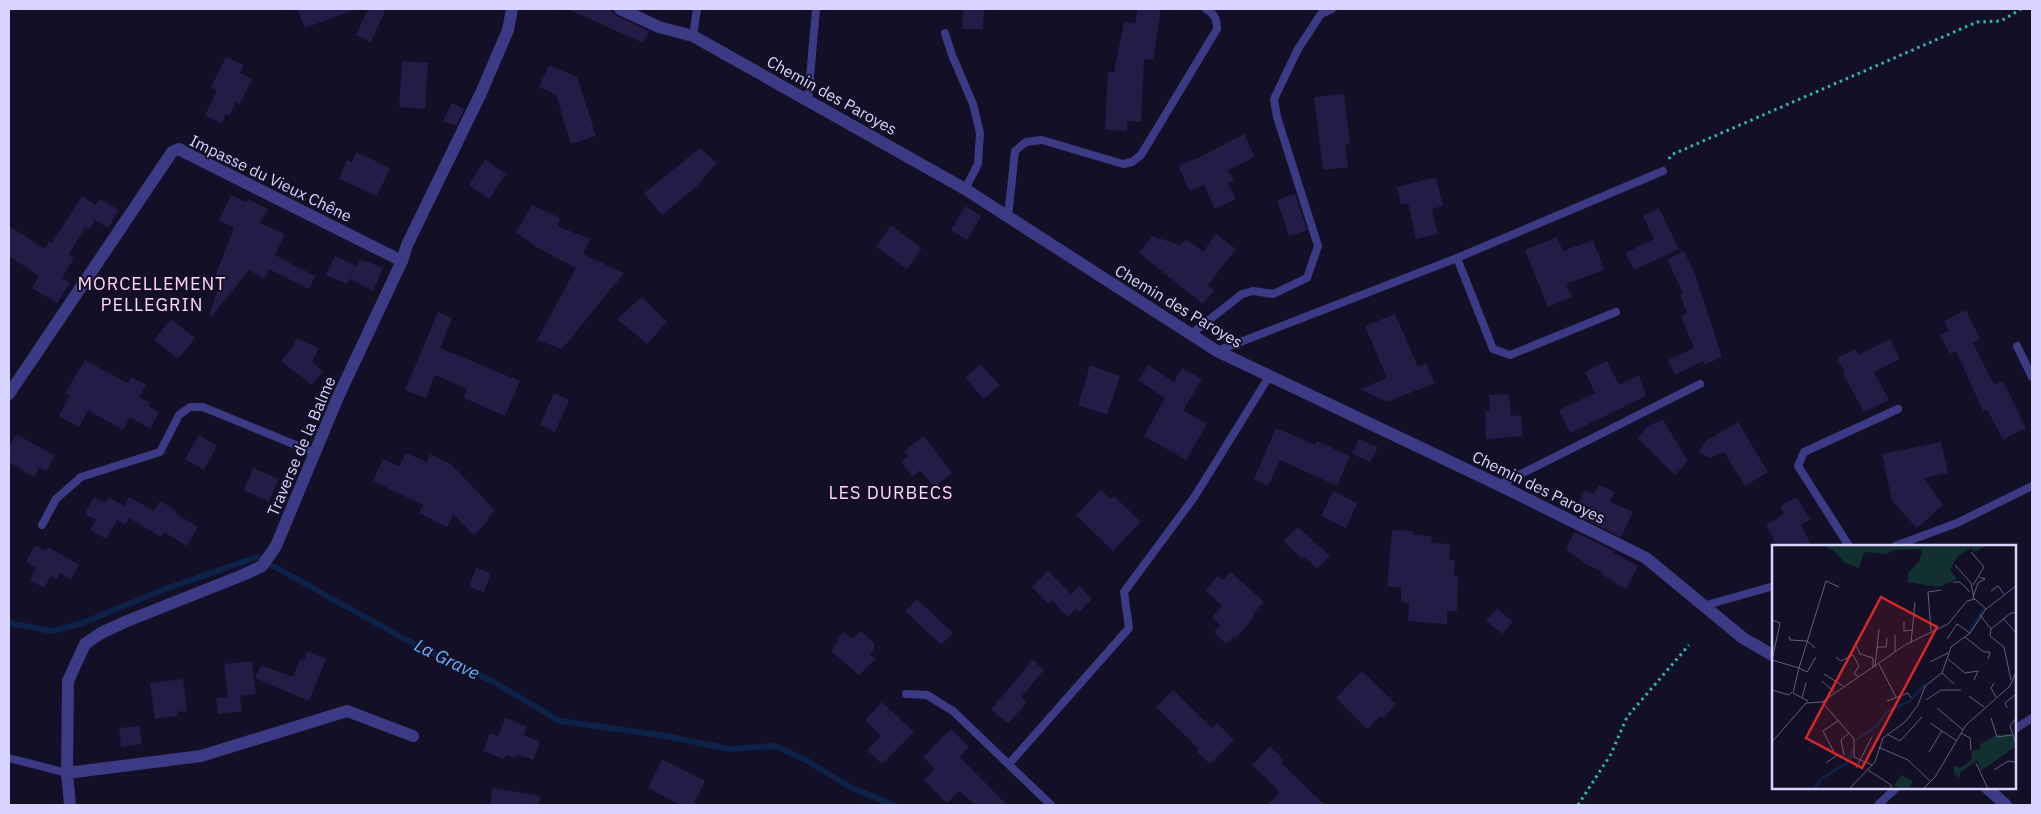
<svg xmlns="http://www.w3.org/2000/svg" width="2041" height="814" font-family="'IBM Plex Sans',sans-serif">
<rect width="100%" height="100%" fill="#130f26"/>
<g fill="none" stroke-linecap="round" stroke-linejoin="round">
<path stroke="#0c2248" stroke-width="6" d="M9,623L52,631L80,624L168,588L257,557L414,644L490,680L560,721L666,736L729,749L775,746L804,759L850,787L893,805"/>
</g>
<path fill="#241b47" d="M297,9H351V11L305,28Z
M368,9H386L371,42L356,35Z
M568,9H609L617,16L649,31L643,43Z
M963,9H984L983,29H962Z
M1138,9H1161L1153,60L1144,59L1141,122L1127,121V131L1105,130L1108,72H1114L1124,22L1135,24Z
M226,57L244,65L240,73L252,79L240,104L236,102L229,116L226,114L221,124L205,115L217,91L211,87Z
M402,61L428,63L425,109L399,107Z
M549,65L577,77L596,136L571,144L556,95L539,87Z
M1344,94L1350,143L1345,144L1348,167L1323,170L1314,97Z
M452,103L464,109L456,126L443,121Z
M1244,134L1255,157L1228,170L1234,180L1228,183L1236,199L1215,209L1204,185L1190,191L1178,166L1202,156Z
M700,148L717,163L696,187L662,215L644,193Z
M356,152L390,168L377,196L339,179L347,160L352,162Z
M485,159L506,174L489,199L469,185Z
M1436,177L1443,206L1432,209L1438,234L1416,239L1408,203L1401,205L1397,187Z
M1295,194L1307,230L1289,236L1277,200Z
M231,195L246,202L248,199L268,209L260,223L285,234L275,255L315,276L309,289L269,269L264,279L249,270L212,316L209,315L221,282L214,279L234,228L219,220Z
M82,196L96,205L100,199L119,210L108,228L95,220L89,229L85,227L69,254L74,258L62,278L70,283L57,303L32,288L39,276L9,256V226L45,249L49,241L52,243Z
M532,205L560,218L557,226L590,239L583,254L624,273L562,349L537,340L576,268L538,248L516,232Z
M965,206L981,216L967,240L951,230Z
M1659,208L1679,249L1634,270L1625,253L1654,239L1643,216Z
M891,225L922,248L907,269L876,247Z
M1216,234L1236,249L1208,285L1214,291L1203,304L1139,253L1152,236L1180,245L1186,239L1203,252Z
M1557,237L1563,251L1593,240L1604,270L1566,284L1572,297L1548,307L1525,250Z
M1684,251L1695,274L1722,357L1704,365L1703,361L1675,375L1668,360L1694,348L1681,316L1687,313L1680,294L1683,293L1667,259Z
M335,256L356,266L347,284L326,275Z
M360,259L383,268L373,291L350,279Z
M642,297L667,322L647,344L617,319Z
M1966,310L1980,339L1973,343L1994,385L2003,381L2026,428L2003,440L1987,409L1983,411L1956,351L1950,354L1940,335L1949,331L1944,321Z
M438,312L452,318L440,348L520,381L505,416L464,398L467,389L435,375L426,398L405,390Z
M1395,314L1418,367L1426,363L1435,383L1387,402L1360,389L1387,378L1365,326Z
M171,319L195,338L178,359L154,340Z
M296,338L319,348L312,362L323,371L312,385L281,361L293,347Z
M1890,339L1900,359L1874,372L1889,400L1864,412L1843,374L1845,373L1837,358L1855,349L1858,355Z
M85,360L128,383L131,377L146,385L139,397L150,403L148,406L159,412L150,429L130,417L123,430L88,410L79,427L59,416L70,395L65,393Z
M1607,361L1619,385L1639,375L1646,396L1570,433L1559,410L1595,393L1585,372Z
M980,364L1000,385L984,399L965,378Z
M1090,365L1120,376L1107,415L1078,405Z
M1148,365L1174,382L1182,368L1202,379L1183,410L1207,424L1186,460L1144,436L1165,398L1138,380Z
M554,393L569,400L555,432L540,425Z
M1509,394L1511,416L1521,415L1523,436L1486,439L1485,411H1490L1489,395Z
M1663,420L1688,461L1675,475L1637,438L1649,425Z
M1738,422L1768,472L1745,486L1724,452L1710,458L1698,452L1706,441Z
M1276,428L1315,445L1317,441L1350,456L1337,486L1280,460L1268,486L1254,479Z
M16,434L55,456L46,471L39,467L34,477L9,462V447Z
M199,435L217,446L204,470L185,459Z
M924,436L952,473L934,487L920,470L912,477L901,462L908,456L904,451Z
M1359,439L1378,447L1370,462L1352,454Z
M1941,442L1948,473L1924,478L1943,505L1917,528L1892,501L1882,454Z
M406,453L427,462L430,454L451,464L495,510L487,518L489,520L474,535L453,514L447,527L419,513L423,505L373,481L383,459L399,466Z
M253,468L279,479L269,502L244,490Z
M1599,485L1615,492L1610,502L1633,512L1621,537L1581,517L1583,512L1576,509L1585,490L1594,494Z
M1101,489L1111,499L1114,496L1141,522L1113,551L1076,515Z
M1333,491L1357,503L1346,528L1321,516Z
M94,497L105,503L109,497L124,506L129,497L154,511L160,501L177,511L175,513L198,527L187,546L164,532L161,537L129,518L125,525L117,520L106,539L90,530L96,520L85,514Z
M1797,497L1810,520L1801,525L1812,546H1777L1766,525L1784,514L1780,506Z
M1298,527L1330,556L1317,569L1304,557L1302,559L1283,541Z
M1392,530L1413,531V535L1432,536L1431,543L1450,544L1449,560H1455L1454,575L1458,576L1457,611H1447V624L1408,621L1409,603L1401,602V587H1387Z
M1574,532L1614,551V553L1638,566L1626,589L1601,574L1602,572L1584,563L1573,554L1566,550Z
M35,545L46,551L48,547L79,565L71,580L60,573L57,579L51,576L44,588L30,580L36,567L26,562Z
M476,568L491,573L484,592L469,587Z
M1048,571L1071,594L1079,586L1092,599L1079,612L1076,609L1068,617L1052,601L1048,604L1032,587Z
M1231,572L1264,602L1253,614L1254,616L1249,622L1250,623L1236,638L1234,636L1226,644L1214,632L1220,625L1212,617L1222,606L1205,590L1218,576L1223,580Z
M917,599L953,633L941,645L905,611Z
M1497,608L1513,622L1502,634L1486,621Z
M861,631L874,643V650L870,654L875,659L859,675L831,651L843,632L853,638Z
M307,651L326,659L309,701L255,678L261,665L293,677L300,659L304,661Z
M1033,660L1044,670L1021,697L1027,702L1008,724L991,709Z
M252,661L256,694L240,696L242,711L218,714L216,698L228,697L224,664Z
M1362,671L1396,704L1383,718L1380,716L1367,729L1336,698Z
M183,679L187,711L177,712V716L155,719L150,683Z
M1173,690L1212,728L1217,723L1234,740L1210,764L1197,752L1199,749L1156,707Z
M882,702L914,732L882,764L867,750L881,736L865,720Z
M505,718L527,726L524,735L540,742L533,760L517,754L515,758L506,755L504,759L483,751L490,733L498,736Z
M139,726L142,744L121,747L119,728Z
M951,729L969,747L960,757L1007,805H976L959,791L947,803L924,780L935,769L923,757Z
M1270,746L1284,760L1281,763L1325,805H1267L1280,792L1252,765Z
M662,759L705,781L693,805H680L648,788Z
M493,788L540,796L539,805H490Z"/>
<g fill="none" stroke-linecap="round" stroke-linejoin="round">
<path stroke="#2fb8b0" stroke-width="3" stroke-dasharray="2.5 4" stroke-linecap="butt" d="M1669,159L1671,155L1977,22L2001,21L2021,9
M1578,805L1611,754L1627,717L1689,645"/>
<path stroke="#3d3a85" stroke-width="8" d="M945,33L952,55L973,104L980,133L978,164L965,189
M693,36L697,9
M808,100L816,9
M1008,217L1015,151L1026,142L1042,140L1123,164L1132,162L1141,155L1217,29C1217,20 1215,14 1206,9
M1457,258L1493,349L1510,355L1616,312
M1190,335L1242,294L1253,291L1273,294L1307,278L1318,246L1277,117L1274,99L1298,49L1321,14L1332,9
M2017,346L2032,377
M1217,351L1457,258L1663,171
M1499,485L1700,384
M42,525L56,499L81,477L160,452L179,415L190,407H203L315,453
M1849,546L1798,466L1804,452L1898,409
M1895,546L1957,523L2032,486
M1703,606L1774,586
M906,694L927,695L953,711L1051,805
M2015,729L2032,718
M9,758L67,773
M1009,764L1129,628L1124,592L1195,496L1270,375
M1878,805L1896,788"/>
<path stroke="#3d3a85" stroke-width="12" d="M620,9L659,27L693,36L965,189L1217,351L1499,485L1646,558L1743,638L1774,656
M9,394L172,152L179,149L186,153L402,261
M67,773L201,756L347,711L413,736
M1987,788L2006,805
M70,805L67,773L68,681L85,644L101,633L127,621L243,575L262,566L276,546L338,397L402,261L407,245L481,93L508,30L512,9"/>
</g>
<g text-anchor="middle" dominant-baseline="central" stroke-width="4" stroke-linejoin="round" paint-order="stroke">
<g font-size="16" fill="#d9d4ff" stroke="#130f26">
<text transform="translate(832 95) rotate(29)">Chemin des Paroyes</text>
<text transform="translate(271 178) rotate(26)">Impasse du Vieux Chêne</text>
<text transform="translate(1179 306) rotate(31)">Chemin des Paroyes</text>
<text transform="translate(301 446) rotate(-67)">Traverse de la Balme</text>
<text transform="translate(1539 487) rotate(26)">Chemin des Paroyes</text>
</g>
<g font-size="18" letter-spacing="1" fill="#ffd6f0" stroke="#130f26">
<text x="152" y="283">MORCELLEMENT<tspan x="152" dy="21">PELLEGRIN</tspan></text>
<text x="891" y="492">LES DURBECS</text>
</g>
<g font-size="18" font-style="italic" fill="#62b6ff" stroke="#130f26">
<text transform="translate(447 659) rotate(26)">La Grave</text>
</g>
</g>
<g transform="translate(1772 545)">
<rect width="244" height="244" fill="#130f26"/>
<path d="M51,0H215L202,7L199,3L185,12L178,25L185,34L167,42L135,37L137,27L148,15L150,4L122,5L115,9L92,7L87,23L73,18L62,6ZM236,189L244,193V201L209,226L205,215L188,228V233L182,229V220L188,223L200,215L199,206L209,204L207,200L224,190ZM129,230L141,236L137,244L122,241Z" fill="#12302f"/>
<path fill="none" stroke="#0c2248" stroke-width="2.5" d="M198,86L212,64M84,195L104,181L116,166L138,156L153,139M42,244L49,234L76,217L81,203"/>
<path fill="none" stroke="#625e7d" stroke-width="1" d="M199,7L212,22L201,40M183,20L199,38L202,54M181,37H188L198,47M219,46L226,41L232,49M201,52L206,38L213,34L207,32M208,70L219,84L218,91L232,102L239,135M232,74L244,88M0,75L8,78L0,115L27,123L21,148L36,156M132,77V86L141,85M219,84L239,68H244M159,86L156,47L169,45M17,91L18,95L35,96L43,103M193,92L212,107H218L216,114M175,94L185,79L198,88M83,98L88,109L101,113V123M139,98L143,57M105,102H114L115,93M123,107V90M44,112L35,127L27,123L54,36L67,42M64,112L69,116L81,110L87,121L82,129L86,131M176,114L193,128L206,126L202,135M158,117L176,108M107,119L124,152M103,122L107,84M170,128L182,139M52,129L71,141M50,136L62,147M222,138L219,143L224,152M0,145L17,150L20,147M197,151L212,162M30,153L34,138M154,155L169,145H189M115,156L136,148L139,153M50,157L133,100L176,79L195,56L203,54L214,64M165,163L191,185M235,163L233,158L244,149M219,173L225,192L240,190M244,173L238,181L244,199M158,178L185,196M189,188L198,193L199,205M115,189L128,196L150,172M0,197L34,158L50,157L82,194V212L100,220M106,202L136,215L158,236M157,207L170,186M72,210L69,195L77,188M54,218L64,211L51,186L67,175M204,218L216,244M84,223L100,192M96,225L119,240V244M222,225L236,216L244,217M77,244L103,217L111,193L133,177L146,160L153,141L170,128L179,102L198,88L214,64L244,41M151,244L163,232L194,180L238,141L244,127"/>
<path fill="#d62828" fill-opacity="0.15" stroke="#d62828" stroke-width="2.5" d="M109,52L165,82L90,223L34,193Z"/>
<rect width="244" height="244" fill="none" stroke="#d9d4ff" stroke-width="2.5"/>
</g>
<rect width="2041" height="814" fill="none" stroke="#d9d4ff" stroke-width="20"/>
</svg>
